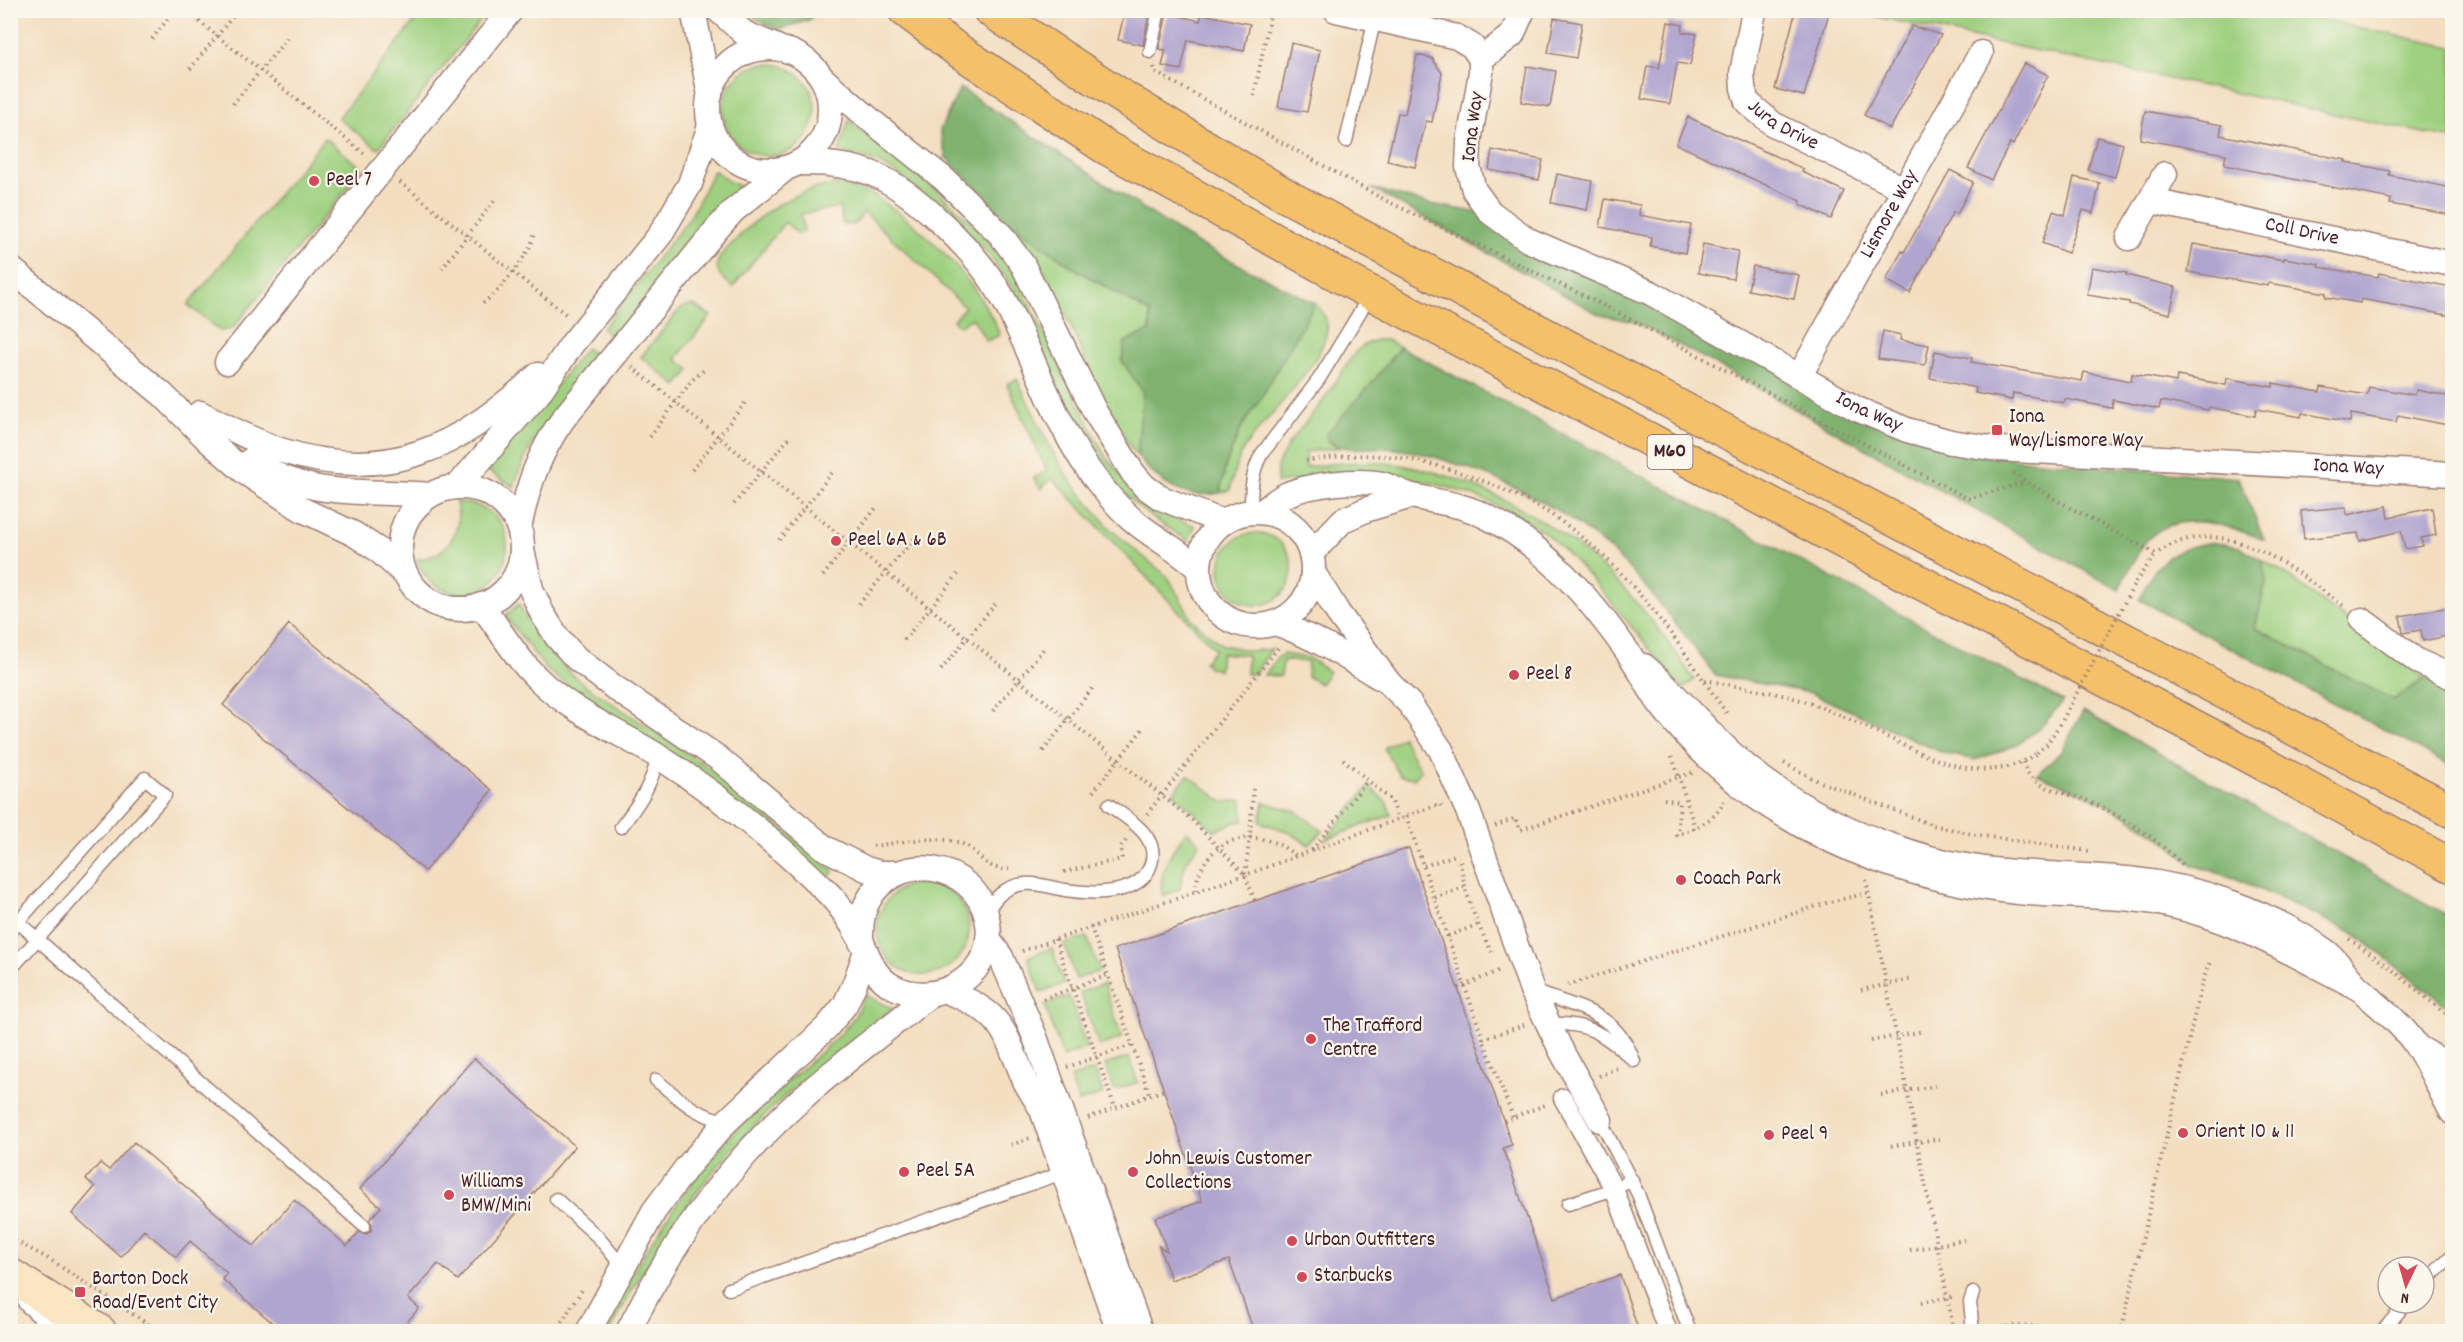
<svg xmlns="http://www.w3.org/2000/svg" width="2463" height="1342" font-family="Dekko,sans-serif">
<rect width="100%" height="100%" fill="#fbf7ec"/>
<filter id="ink" filterUnits="userSpaceOnUse"><feTurbulence type="fractalNoise" baseFrequency=".0167" numOctaves="2"/><feDisplacementMap in="SourceGraphic" scale="12" xChannelSelector="R" yChannelSelector="G"/><feConvolveMatrix kernelMatrix="1 2 1 2 8 2 1 2 1" color-interpolation-filters="sRGB"/></filter>
<filter id="wash" filterUnits="userSpaceOnUse"><feTurbulence type="fractalNoise" baseFrequency=".008" numOctaves="4" result="noise"/><feDisplacementMap in="SourceGraphic" scale="24" xChannelSelector="R" yChannelSelector="G"/><feGaussianBlur stdDeviation="1.35" result="paint"/><feColorMatrix in="noise" values="0 0 0 0 0 0 0 0 0 0 0 0 0 0 0 0 0 1.4 0 .05"/><feComposite in="paint" operator="in"/></filter>
<g filter="url(#wash)">
<rect width="100%" height="100%" fill="#f3dec0"/>
<path fill="#9ed07f" stroke="#747855" stroke-width="1.5" d="M423,11H488L378,149L338,118Z
M1849,11H2281L2452,47V139Z
M723 110a46 46 0 1 1 92 0a46 46 0 1 1-92 0Z
M849,120C910,169 975,214 1018,281L1104,454L1134,492L1148,504L1165,515L1195,526L1189,541C1159,523 1133,506 1111,479C1070,430 1052,366 1024,309C999,260 964,223 920,191C907,181 894,170 878,163C866,158 852,155 839,151Z
M325,138L363,169L232,329L220,331L188,305Z
M714,170L728,181L740,186L701,227L614,339L602,329L691,216Z
M837,185C851,187 865,190 877,197C925,229 978,281 1000,335L986,341L973,318L959,326L953,320L965,307L864,212L854,225L843,224L839,207L801,214L804,231L798,234L785,222L733,287C726,281 717,276 717,265C718,256 727,249 733,243C761,212 795,188 837,185Z
M1008,221L1077,270L1150,313V331L1125,342L1122,361L1143,392L1137,456C1098,405 1081,342 1052,286C1039,263 1023,242 1008,221Z
M1315,303C1321,309 1325,315 1327,323C1331,359 1262,419 1243,450C1236,463 1233,476 1230,490L1220,493L1226,464L1242,426L1260,400Z
M694,305L711,316L676,359L690,370L677,386L641,357L678,311L685,306Z
M1376,340H1387L1400,347L1327,441L1339,448L1305,452L1306,467C1332,464 1357,461 1384,463C1422,466 1458,478 1492,494C1581,536 1642,598 1694,680L1683,689C1640,640 1602,585 1554,541C1537,524 1514,512 1492,503C1417,471 1356,471 1277,483V466L1289,443L1323,401L1356,351L1364,345Z
M586,348L599,358C566,398 528,436 514,487L488,471Z
M1017,379L1050,447L1069,479L1111,530L1168,577L1192,620L1222,645L1251,651L1272,649L1254,674H1246L1247,655L1221,653L1219,670L1210,668L1204,662L1215,649L1052,478L1041,489L1034,478L1047,471L1007,384Z
M456,502C541,505 508,618 442,589C429,583 421,573 417,559C447,558 464,529 456,502Z
M1220 569a36 36 0 1 1 72 0a36 36 0 1 1-72 0Z
M2262,560L2281,571L2425,679L2393,700L2255,628L2266,582Z
M519,604C537,639 554,660 585,685L705,765L834,871L826,881L667,751L579,694L546,669L505,616Z
M1283,654L1309,658L1329,672L1320,684L1307,676L1308,662L1283,660L1281,676L1264,675L1278,657Z
M1402,737L1421,771L1414,778L1400,776L1384,748Z
M1188,775L1223,802L1242,800L1243,821L1233,823L1215,831L1173,793Z
M1369,786L1387,803L1391,815L1326,839Z
M1264,802L1295,811L1323,831L1309,845L1287,831L1260,822Z
M1187,831L1200,843L1185,864L1180,889L1163,896C1156,874 1174,847 1187,831Z
M877 929a46 46 0 1 1 92 0a46 46 0 1 1-92 0Z
M1087,937L1100,971L1076,979L1064,944Z
M1052,948L1064,984L1040,992L1028,957Z
M1104,984L1122,1038L1099,1046L1080,992Z
M865,995L893,1009C856,1038 818,1066 783,1098C712,1163 653,1244 611,1331L600,1332C642,1253 684,1183 747,1119C778,1087 814,1061 844,1030L855,1016Z
M1069,996L1087,1048L1063,1057L1045,1005Z
M1129,1057L1138,1082L1114,1090L1105,1065Z
M1095,1070L1103,1094L1079,1102L1070,1078Z"/>
<path fill="#7eb26e" stroke="#64684c" stroke-width="1.5" d="M742,11L819,10V11L809,20L777,30Z
M960,88L1196,243L1315,303L1260,400L1242,426L1226,464L1220,493C1182,500 1161,485 1137,456L1143,392L1122,361L1125,342L1150,331V313L1077,270L1008,221L946,158L940,130Z
M1371,188L1425,203L1486,214L1648,297L1859,416L2014,459L2239,478L2264,540C2230,526 2180,508 2149,538C2138,549 2127,576 2119,590L1700,356L1635,322L1600,315Z
M1400,347L2063,701L2044,724L2017,745L1975,760L1943,753L1811,693L1715,675C1689,641 1664,606 1635,575C1583,518 1512,480 1438,458C1421,453 1402,449 1384,448C1362,447 1347,453 1327,440L1326,434L1372,383Z
M2214,542L2240,547L2262,560L2266,582L2255,628L2393,700L2425,679L2450,682L2452,766L2140,600C2154,560 2173,548 2214,542Z
M2083,711L2452,918V1010L2352,932L2237,879L2193,865L2164,840L2129,817L2091,797L2037,774L2062,751Z"/>
<g id="blocks">
<path fill="#b0a5cf" d="M1125,10H1150L1143,45L1118,40Z
M1796,10H1830L1804,96L1775,89Z
M1167,13L1200,21L1202,14L1250,24L1244,51L1188,40L1181,70L1162,66L1166,50L1159,49Z
M1554,18L1582,23L1576,58L1548,53Z
M1668,22L1683,25L1682,32L1697,34L1690,65L1677,63L1670,104L1641,99L1647,66L1659,68Z
M1912,26L1941,35L1890,129L1864,115Z
M1291,43L1320,50L1307,112L1278,107Z
M1417,55L1432,58L1442,73L1432,122L1426,121L1415,167L1387,161L1398,113L1405,114Z
M2024,63L2048,75L2013,145L2010,143L1991,180L1968,168Z
M1527,66L1556,71L1550,107L1521,102Z
M2145,111L2222,125L2220,135L2346,160L2345,162L2390,171L2389,175L2452,188V215L2390,204L2391,199L2224,165L2226,154L2140,139Z
M1688,117L1804,169L1802,172L1844,191L1831,219L1800,204L1801,201L1676,144Z
M2097,137L2123,144L2115,177L2088,170Z
M1492,150L1543,160L1539,180L1489,170Z
M1950,170L1973,182L1957,214L1953,212L1910,293L1886,280L1902,251L1904,252Z
M1557,174L1592,181L1587,210L1551,203Z
M2074,177L2100,183L2093,213L2083,210L2068,253L2042,243L2053,211L2065,215Z
M1605,199L1640,205L1639,215L1691,225L1685,253L1650,246L1652,237L1600,227Z
M1703,244L1738,251L1733,279L1698,273Z
M2193,244L2284,260V258L2319,264L2318,267L2378,277L2379,273L2452,287V316L2361,299L2360,303L2326,297V293L2269,283L2268,286L2188,272Z
M1753,266L1799,275L1794,299L1748,290Z
M2092,267L2127,273L2126,275L2176,287L2170,314L2129,304V302L2087,295Z
M1883,331L1901,335L1900,340L1929,345L1925,365L1878,359Z
M1935,351L1972,358L1971,362L2082,381L2084,372L2131,381L2132,374L2176,382L2177,376L2226,385L2227,378L2273,387V383L2320,392L2321,387L2367,395L2369,387L2415,395L2416,390L2452,397V400L2448,425L2398,415L2396,422L2351,414L2350,422L2302,413L2301,417L2256,409L2255,416L2209,407L2208,410L2161,401L2159,409L2113,400L2112,408L2065,399L2064,403L2013,393L2012,400L1975,393L1976,388L1930,378Z
M2387,506L2389,517L2432,508L2436,535L2421,538L2423,546L2405,549L2401,531L2360,541L2358,533L2304,539L2301,511L2346,507L2347,515Z
M2450,607L2452,635L2423,641L2421,630L2403,633L2400,616Z
M289,624L492,790L425,871L223,705Z
M1409,848L1512,1145L1503,1148L1555,1298L1620,1275L1639,1332H1254L1229,1260L1171,1280L1159,1246L1167,1251L1155,1218L1202,1201L1115,949Z
M474,1058L575,1146L458,1280L438,1264L408,1298L419,1308L399,1332H283L222,1279L227,1273L190,1241L176,1257L144,1230L121,1257L72,1214L95,1187L86,1179L100,1163L109,1170L134,1142L254,1246L294,1200L347,1246L359,1232L366,1234L371,1231L372,1224L369,1220L381,1207L360,1189Z"/>
</g>
</g>
<g filter="url(#ink)">
<use href="#blocks" fill-opacity="0" stroke="#9e7e76" stroke-width="1.5"/>
<g fill="none" stroke-linecap="round" stroke-linejoin="round">
<g stroke="#9e7e76" stroke-width="15">
<path id="service" d="M1150,52L1159,10
M1346,141L1375,18
M1251,512C1251,491 1251,474 1261,455L1319,379L1371,294
M621,827C638,805 652,785 658,756
M988,915C991,898 1007,886 1024,884C1038,882 1051,888 1065,890C1091,894 1141,897 1151,864C1160,836 1128,819 1109,805
M18,922L364,1226
M10,931L145,778L165,795L10,970
M1534,991C1578,1009 1615,1010 1634,1061
M1548,1024C1587,1022 1603,1033 1631,1058
M656,1080C678,1098 698,1117 727,1121
M1600,1120L1638,1194L1690,1332
M556,1199L598,1237L622,1266
M1568,1204L1614,1189L1632,1180
M2424,1283L2452,1255
M729,1289L1068,1171
M1973,1293L1970,1302L1973,1332
M2382,1332L2406,1303"/>
</g>
<g stroke="#9e7e76" stroke-width="21">
<path id="pedestrian" d="M1563,1098L1614,1189L1668,1332"/>
</g>
<g stroke="#9e7e76" stroke-width="27">
<g id="minor">
<path d="M693,10L710,95"/>
<path d="M718,10L744,33L777,47"/>
<path id="s1" d="M1336,10L1457,37L1472,46L1481,59V72L1469,142L1468,167L1474,190L1490,212L1528,240L1651,293L1857,409L1907,430L1951,442L1998,449L2452,474"/>
<path id="s2" d="M1754,11L1742,73L1743,88L1747,102L1773,124L1904,189"/>
<circle cx="769" cy="109" r="61"/>
<path d="M1481,59L1512,35L1523,10"/>
<path d="M823,79L874,123L944,179L1000,234L1023,265L1095,412L1133,473L1144,486L1161,498L1223,522"/>
<path d="M799,163C860,162 889,175 934,216C961,241 986,267 1004,300C1032,352 1050,410 1082,460C1098,484 1116,507 1139,525C1158,540 1179,551 1198,568"/>
<path id="s3" d="M2151,201L2452,264"/>
<path d="M2129,238L2165,174"/>
<path d="M10,268L163,395L209,441L246,473L301,509L354,534L377,549L406,575"/>
<path d="M227,362L511,10"/>
<path id="s4" d="M1800,375L1981,53"/>
<path d="M200,413C226,426 253,441 280,450C387,485 460,447 538,375"/>
<path d="M251,460C309,501 365,489 429,495"/>
<path d="M457,487L538,394L572,344L660,235L690,184L710,126"/>
<circle cx="461" cy="548" r="61"/>
<circle cx="1256" cy="569" r="57"/>
<path d="M1262,512C1270,506 1278,498 1288,494C1311,484 1357,479 1382,484C1392,487 1402,493 1412,496C1437,502 1462,504 1485,516C1544,544 1590,599 1627,651C1640,668 1648,688 1661,705C1687,739 1718,769 1752,794C1829,850 1924,882 2018,892C2067,897 2116,894 2164,904C2234,918 2294,955 2357,987"/>
<path d="M519,528C528,485 538,455 563,419L716,230L733,211L785,169"/>
<path d="M522,550L531,589L542,613L557,637L576,658L615,688L718,758L825,848L866,869L880,873H898"/>
<path d="M1311,554L1343,520L1368,509L1411,496"/>
<path d="M1313,572L1338,613L1389,683L1409,703L1441,750L1468,811L1532,990L1563,1054L1600,1120"/>
<path d="M481,605C500,629 515,657 537,678C570,711 617,731 656,755C716,793 778,844 828,893C841,906 851,922 860,938C869,956 872,975 892,986C938,1011 1000,972 987,918C974,862 896,849 868,901C861,914 861,928 861,942"/>
<path d="M2362,620L2417,661L2452,677"/>
<path d="M1275,623C1313,636 1345,656 1379,677"/>
<path d="M1644,666C1675,692 1700,724 1730,752C1782,801 1849,833 1916,854C1986,877 2057,872 2128,879C2196,886 2268,911 2324,950C2338,959 2347,978 2360,989C2380,1007 2403,1025 2418,1048C2431,1068 2440,1091 2452,1112"/>
<path d="M988,939L1001,957L1035,1037L1140,1330"/>
<path d="M946,991C1004,1013 1003,1029 1025,1081C1030,1091 1037,1100 1042,1110L1119,1332"/>
<path d="M2417,1047L2452,1067"/>
<path d="M30,1301L64,1332"/>
<path d="M588,1332L654,1211L687,1167L727,1121L827,1027L845,1005L855,983L865,954"/>
<path d="M628,1332C671,1243 726,1167 799,1101C841,1063 887,1030 931,994"/>
</g>
</g>
<g stroke="#9e7e76" stroke-width="36">
<path id="secondary" d="M10,1275L100,1332"/>
</g>
<g stroke="#9e7e76" stroke-width="36">
<path id="motorway" d="M905,10L956,49L1105,147L1371,293L2229,745L2452,866
M990,10L1129,101L1290,198L1721,429L2452,811"/>
</g>
<path stroke="#9e7e76" stroke-width="4" stroke-dasharray="1.5 4.5" stroke-linecap="butt" d="M185,10L366,155
M152,39L175,10
M1154,67L1155,72L1387,201L1611,309L1968,499L2025,482
M190,69L238,10
M1254,96L1271,10
M233,104L289,36
M400,182L568,316
M442,269L494,201
M483,303C502,289 529,256 535,233
M632,367L1192,820L1245,875L1255,901
M650,437L692,380L705,369
M1306,461C1332,457 1357,454 1383,456C1437,459 1522,492 1565,524C1593,545 1619,569 1641,596C1673,633 1699,674 1727,714
M692,470L745,403
M2013,473L2058,501L2156,554C2222,507 2292,569 2345,607
M734,504L789,438
M779,540L832,473
M823,576L876,508
M859,604L914,539
M904,640L958,574
M941,670L995,604
M1705,680C1738,687 1772,691 1804,701C1831,710 1858,723 1883,735C1932,759 1986,789 2037,753
M993,711L1046,646
M1043,751L1095,685
M1343,759L1392,801L1398,819
M2023,762C2025,768 2027,774 2032,778C2044,790 2067,793 2083,799C2119,814 2155,837 2183,865
M1784,763L1818,781L1933,825L1976,835L2089,851
M1692,773L1679,777L1695,828
M1093,792L1145,726
M1664,799L1680,802L1677,835C1696,828 1715,821 1724,801
M1147,814L1278,648
M1406,816L1483,1039L1513,1117
M1495,826L1515,818L1520,830L1679,777L1671,754
M873,846C900,843 930,835 957,842C979,848 982,871 1009,869
M1312,850L1368,780
M1460,861C1465,895 1476,923 1492,952
M1424,866L1458,854
M1064,872L1122,859L1121,847L1127,839
M1245,874L1250,836L1253,789
M1866,880L1954,1332
M1195,891C1202,837 1256,822 1296,856
M1435,898L1464,887
M1091,927L1150,1096
M1448,936L1477,925
M1055,939L1115,1108
M2349,939L2388,966L2452,1019
M1022,951L1245,875L1440,804L1441,806
M1568,985L1830,902L1868,893
M1458,988L1501,970
M1861,990L1913,979
M1043,999L1108,975
M1483,1039L1524,1025
M1871,1041L1924,1031
M1067,1067L1132,1045
M1599,1076L1617,1068
M1881,1095L1935,1086
M1088,1118L1164,1090
M1504,1121L1545,1105
M1011,1145L1030,1138
M1891,1146L1944,1138
M10,1238L49,1259L160,1332
M1910,1250L1964,1240
M1921,1303L1955,1296
M1989,1327L2035,1326L2095,1332
M555,1332L584,1287
M2121,1332L2202,983L2211,959"/>
<use href="#service" stroke="#fff" stroke-width="12"/>
<use href="#pedestrian" stroke="#fff" stroke-width="18"/>
<use href="#minor" stroke="#fff" stroke-width="24"/>
<use href="#secondary" stroke="#fbe6c4" stroke-width="33"/>
<use href="#motorway" stroke="#f4c16b" stroke-width="33"/>
<path stroke="#9e7e76" stroke-width="4" stroke-dasharray="1.5 4.5" stroke-linecap="butt" d="M2037,753L2047,744L2062,721L2136,581L2156,554"/>
</g>
</g>
<g fill="#d1495b" stroke="#fbf7ec" stroke-width="2">
<circle cx="314" cy="181" r="6"/>
<rect x="1991" y="424" width="12" height="12" rx="3"/>
<circle cx="836" cy="541" r="6"/>
<circle cx="1514" cy="675" r="6"/>
<circle cx="1681" cy="880" r="6"/>
<circle cx="1311" cy="1039" r="6"/>
<circle cx="2183" cy="1133" r="6"/>
<circle cx="1769" cy="1135" r="6"/>
<circle cx="904" cy="1172" r="6"/>
<circle cx="1133" cy="1172" r="6"/>
<circle cx="449" cy="1195" r="6"/>
<circle cx="1292" cy="1241" r="6"/>
<circle cx="1302" cy="1277" r="6"/>
<rect x="74" y="1286" width="12" height="12" rx="3"/>
</g>
<g text-anchor="middle" dominant-baseline="central" stroke-width="4.5" stroke-linejoin="round" paint-order="stroke">
<rect fill="#fbf7ec" stroke="#7f6065" stroke-width="1.5" x="1647.5" y="435" width="45" height="34" rx="4.5"/>
<g font-size="20" font-weight="bold" fill="#4a1f2b">
<text x="1670" y="452">M60</text>
</g>
<g font-size="21" fill="#4a1f2b" stroke="#fbf7ec">
<text stroke="none"><textPath href="#s2" startOffset="136">Jura Drive</textPath></text>
<text transform="translate(1474 127) rotate(-83)">Iona Way</text>
<text stroke="none"><textPath href="#s4" startOffset="184">Lismore Way</textPath></text>
<text stroke="none"><textPath href="#s3" startOffset="154">Coll Drive</textPath></text>
<text stroke="none"><textPath href="#s1" startOffset="747">Iona Way</textPath></text>
<text stroke="none"><textPath href="#s1" startOffset="1233">Iona Way</textPath></text>
</g>
<g font-size="21" fill="#4a1f2b" stroke="#fbf7ec" text-anchor="start">
<text x="326" y="181">Peel 7</text>
<text x="2009" y="418">Iona<tspan x="2009" dy="24">Way/Lismore Way</tspan></text>
<text x="848" y="541">Peel 6A &amp; 6B</text>
<text x="1526" y="675">Peel 8</text>
<text x="1693" y="880">Coach Park</text>
<text x="1323" y="1027">The Trafford<tspan x="1323" dy="24">Centre</tspan></text>
<text x="2195" y="1133">Orient 10 &amp; 11</text>
<text x="1781" y="1135">Peel 9</text>
<text x="1145" y="1160">John Lewis Customer<tspan x="1145" dy="24">Collections</tspan></text>
<text x="916" y="1172">Peel 5A</text>
<text x="461" y="1183">Williams<tspan x="461" dy="24">BMW/Mini</tspan></text>
<text x="1304" y="1241">Urban Outfitters</text>
<text x="1314" y="1277">Starbucks</text>
<text x="92" y="1280">Barton Dock<tspan x="92" dy="24">Road/Event City</tspan></text>
</g>
</g>
<rect width="2463" height="1342" fill="none" stroke="#fbf7ec" stroke-width="36"/>
<g transform="translate(2406 1285) rotate(185)"><circle r="28" fill="#fbf7ec" stroke="#b4a19f" stroke-width="1.5"/>
<path d="M0-4.5L10 22L0 15L-10 22Z" fill="#d1495b"/>
<text y="-9" font-size="16" font-weight="bold" text-anchor="middle" fill="#4a1f2b">N</text>
</g>
</svg>
